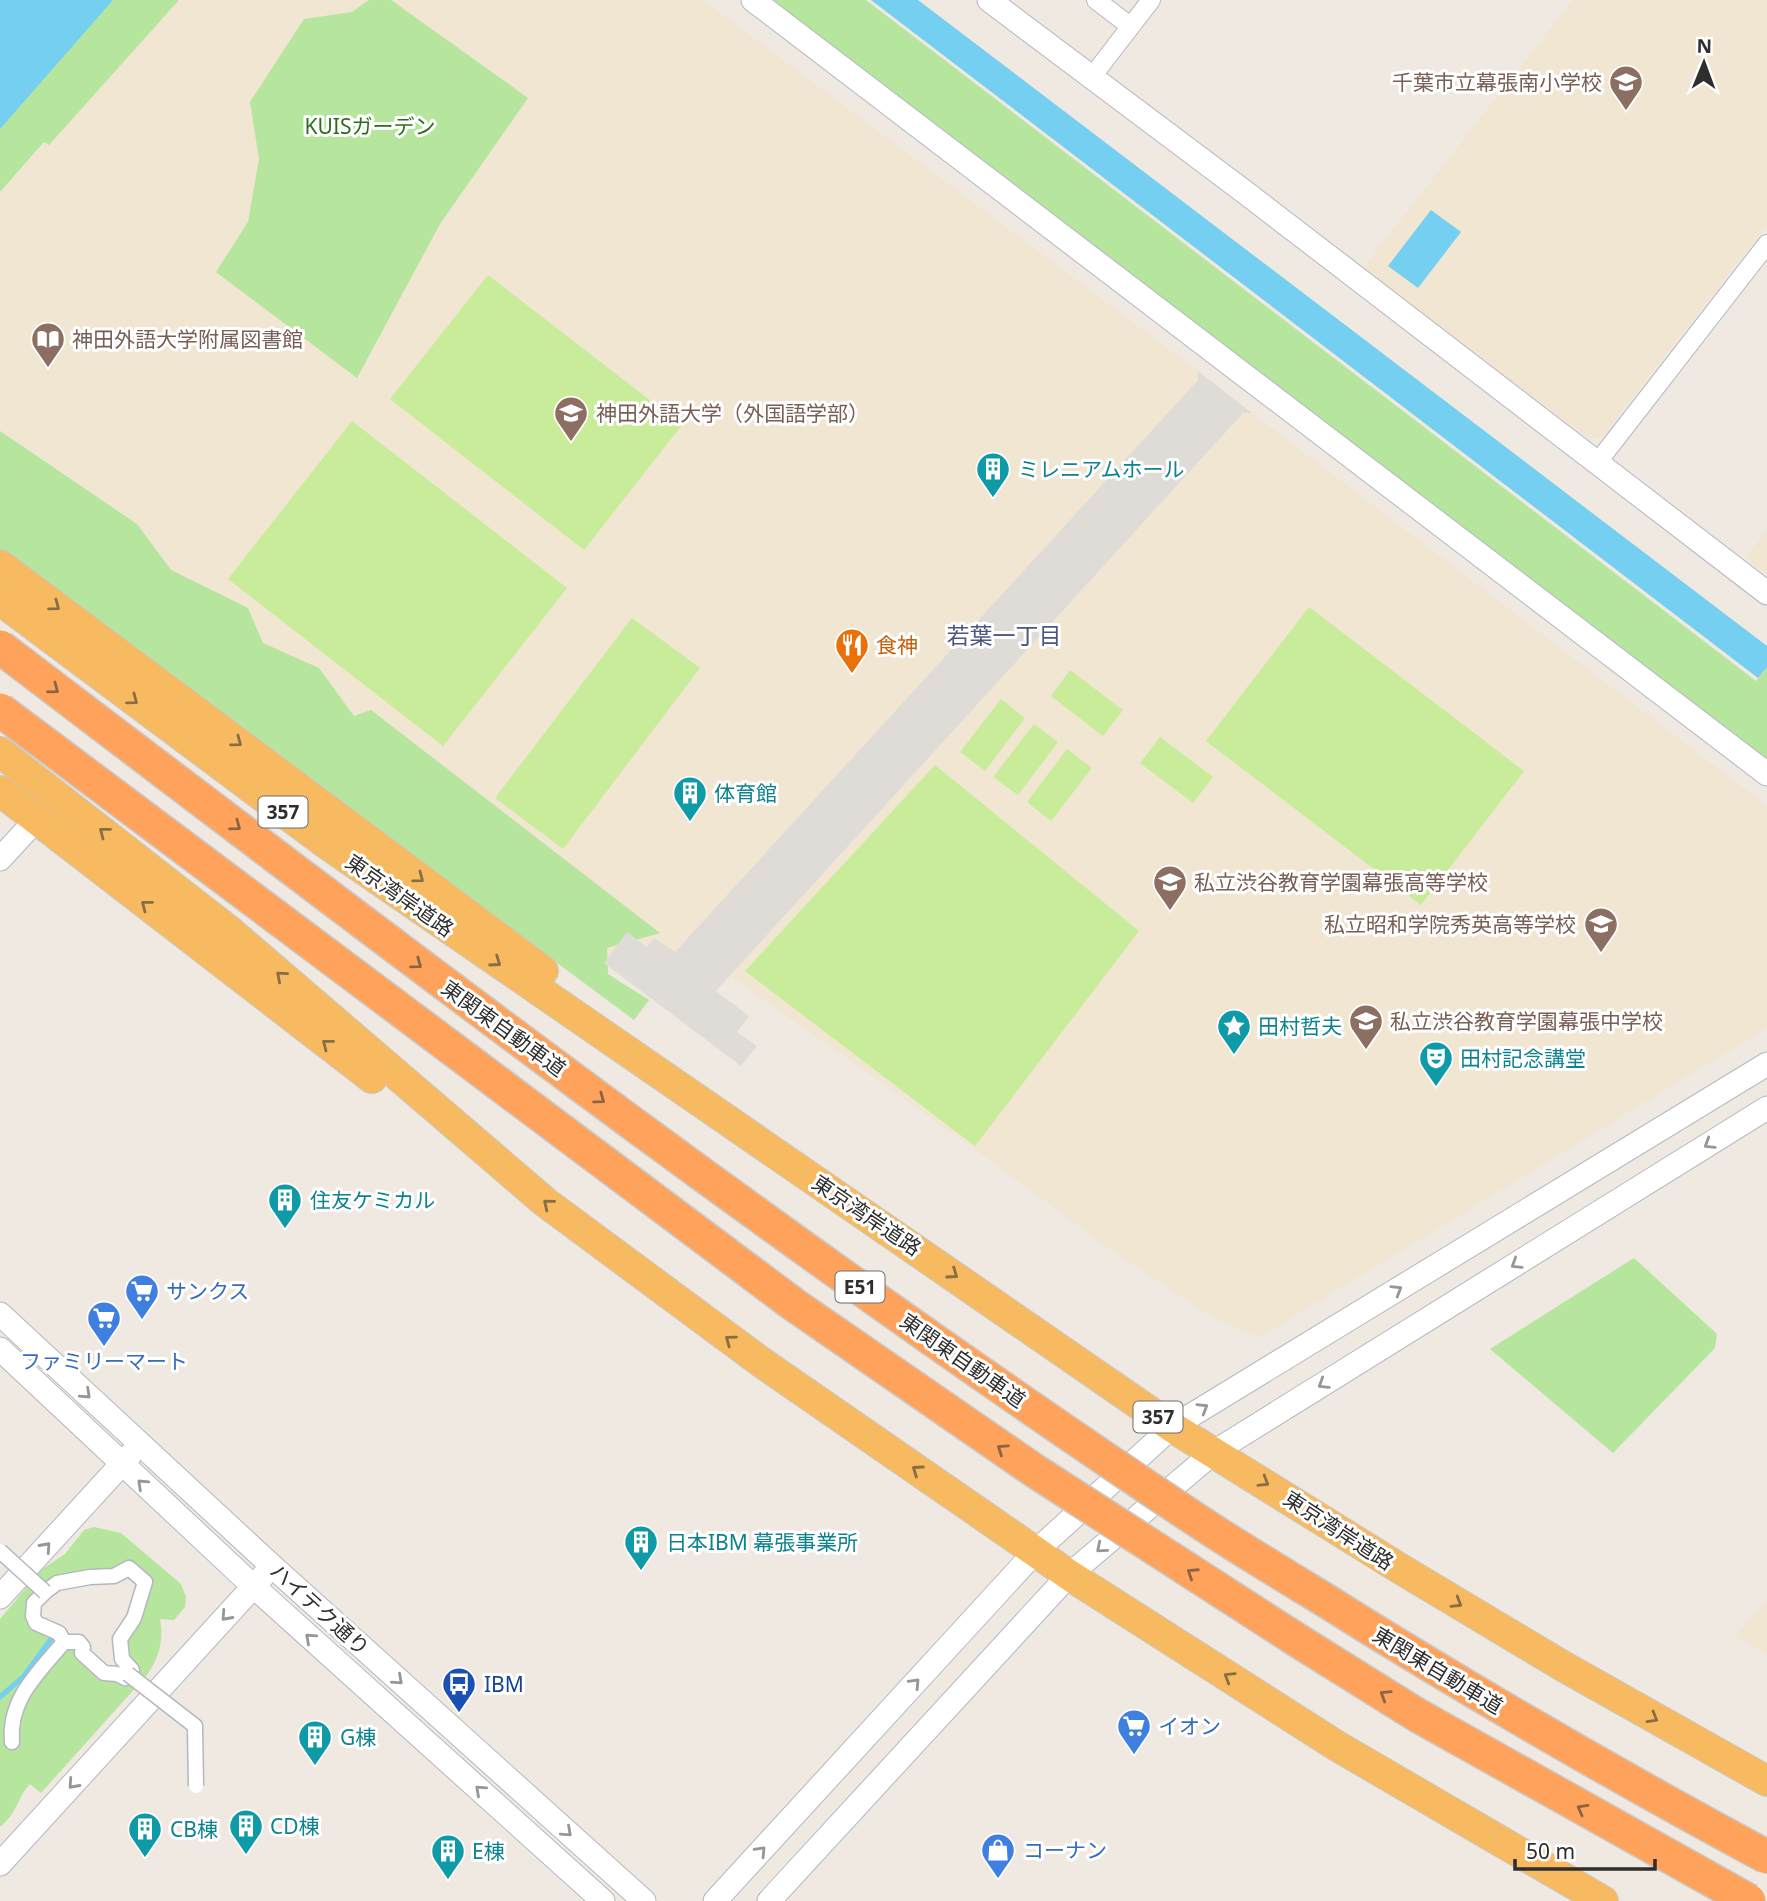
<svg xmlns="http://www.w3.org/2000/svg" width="1767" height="1901" font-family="'Noto Sans','Noto Sans JP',sans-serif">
<rect width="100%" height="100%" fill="#efe9e1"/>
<path fill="#f0e6d1" d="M171,0H703L1198,371V380L675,953L654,939L647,947L604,963L0,505V193Z
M1573,0H1767V225L1601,438H1588L1363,268Z
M1243,413H1252L1767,806V1028L1260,1337L1220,1322L1107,1247L965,1142L730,976Z
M1767,530V575L1745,558Z
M1767,1600V1654L1735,1636Z"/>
<path fill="#b6e59e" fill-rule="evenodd" d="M0,0H179L49,145L44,142L0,192Z
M369,0H391L528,98L440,224L357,378L216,272L248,222L259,159L250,102L304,19L352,12Z
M768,0H866L1756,681L1767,667V764Z
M0,431L137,524L171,570L248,608L263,643L319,668L354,716L371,710L660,933L607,948L608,974L649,1000L634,1020L0,549Z
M1634,1258L1717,1334L1715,1348L1613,1453L1490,1349Z
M94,1527L121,1533L181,1584L186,1597L185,1607L174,1620L160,1619C164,1641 159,1658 146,1676L41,1793L30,1784C16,1799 19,1811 0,1827V1619L41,1570L65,1554L84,1530ZM129,1568L144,1582L122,1659L124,1678L82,1653L79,1642L33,1616L34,1603L76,1580Z"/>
<path fill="#c9ec9a" d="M488,275L682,425L584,550L390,399Z
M352,421L567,588L443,746L228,579Z
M1309,607L1524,771L1421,905L1206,741Z
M632,618L700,668L563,849L495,798Z
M1070,670L1123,710L1103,736L1051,696Z
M1001,699L1025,718L985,771L960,752Z
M1034,724L1058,742L1018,795L993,777Z
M1160,737L1213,777L1193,803L1140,763Z
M1067,749L1092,768L1051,821L1027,802Z
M935,765L1139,931L975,1146L745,971Z"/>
<path fill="#dfdcd8" d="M1198,371L1252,413H1243L716,991L749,1016L737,1032L757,1046L741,1066L604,963L627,932L647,947L654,938L675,952L1198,380Z"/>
<path fill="#75cff0" d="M0,0H113L0,129Z
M871,0H918L1767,646V667L1758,678Z
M1431,210L1461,232L1418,288L1388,266Z"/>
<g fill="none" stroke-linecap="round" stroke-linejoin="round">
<path stroke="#75cff0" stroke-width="5" d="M0,1697L23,1677L54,1635"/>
<g stroke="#b4b7c1" stroke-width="17">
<path id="pedestrian" d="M129,1568L145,1582L134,1618L120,1639L122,1659L132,1670L125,1678L117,1674L104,1673L82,1653L83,1647L79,1642H64L59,1633L36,1623L33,1616L34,1603L45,1592L57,1583L90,1577L114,1576Z
M12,1742C8,1699 39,1672 64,1642"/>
</g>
<g stroke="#b4b7c1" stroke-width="20">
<path id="minor" d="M1096,0L1130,26
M1091,78L1151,0
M1597,463L1767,244"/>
</g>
<g stroke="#b4b7c1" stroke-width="25">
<path id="tertiary" d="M753,0L1767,774
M989,0L1246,193L1767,593
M0,859L36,820
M0,1314L272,1566L644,1901
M0,1349L253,1586L603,1901
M0,1597L130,1455
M0,1864L263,1576
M715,1901L1036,1551L1172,1427L1767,1064
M769,1901L1069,1575L1214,1452L1767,1108"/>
</g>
<g stroke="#c9c9c9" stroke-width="32">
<path id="trunk" d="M0,565L543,971
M0,600L324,842L1172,1427L1399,1568L1561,1665L1767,1781
M0,752L227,929L545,1202L761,1362L1069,1575L1337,1746L1603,1901
M0,791L372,1078"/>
</g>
<use href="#pedestrian" stroke="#fff" stroke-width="14"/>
<use href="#minor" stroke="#fff" stroke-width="18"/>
<use href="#tertiary" stroke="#fff" stroke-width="23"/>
<use href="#trunk" stroke="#f8ba60" stroke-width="30"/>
<g stroke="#b4b7c1" stroke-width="17" stroke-linecap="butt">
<path id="pedestrian-bridge" d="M0,1551L45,1592
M128,1674L195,1726L196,1786"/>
</g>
<g stroke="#c9c9c9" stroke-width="36" stroke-linecap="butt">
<path id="motorway-bridge" d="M0,647C392,945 783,1245 1192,1517C1234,1545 1277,1571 1320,1597C1466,1689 1615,1775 1767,1857
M0,710L793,1304L1035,1471L1297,1640L1417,1715L1749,1901"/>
</g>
<use href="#pedestrian-bridge" stroke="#fff" stroke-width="14"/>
<use href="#motorway-bridge" stroke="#ffa35c" stroke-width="33"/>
</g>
<defs><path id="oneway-chevron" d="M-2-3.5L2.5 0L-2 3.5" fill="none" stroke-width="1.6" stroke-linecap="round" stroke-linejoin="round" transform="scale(1.75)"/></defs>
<g stroke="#896d44">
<use href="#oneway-chevron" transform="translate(55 606) rotate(37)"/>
<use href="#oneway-chevron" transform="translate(133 700) rotate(37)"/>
<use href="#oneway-chevron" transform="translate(237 742) rotate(37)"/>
<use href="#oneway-chevron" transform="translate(104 832) rotate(-142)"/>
<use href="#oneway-chevron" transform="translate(419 878) rotate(37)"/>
<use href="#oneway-chevron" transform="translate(146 905) rotate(-142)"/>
<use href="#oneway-chevron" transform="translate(496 962) rotate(35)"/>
<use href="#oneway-chevron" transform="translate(281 976) rotate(-139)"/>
<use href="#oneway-chevron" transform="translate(327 1044) rotate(-142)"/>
<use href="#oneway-chevron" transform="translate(548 1204) rotate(-141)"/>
<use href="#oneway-chevron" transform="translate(953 1274) rotate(35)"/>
<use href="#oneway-chevron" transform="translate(730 1340) rotate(-144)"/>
<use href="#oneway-chevron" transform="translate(917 1470) rotate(-145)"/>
<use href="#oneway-chevron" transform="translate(1264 1482) rotate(31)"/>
<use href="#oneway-chevron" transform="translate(1457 1603) rotate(31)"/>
<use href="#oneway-chevron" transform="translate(1229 1677) rotate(-148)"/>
<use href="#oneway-chevron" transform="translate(1653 1718) rotate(30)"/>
</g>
<g stroke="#8c6343">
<use href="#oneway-chevron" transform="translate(54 689) rotate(37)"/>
<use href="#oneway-chevron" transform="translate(236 826) rotate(37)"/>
<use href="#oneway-chevron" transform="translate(417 964) rotate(36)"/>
<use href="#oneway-chevron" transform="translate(600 1099) rotate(36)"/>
<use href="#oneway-chevron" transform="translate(1002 1449) rotate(-146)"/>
<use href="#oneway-chevron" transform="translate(1192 1573) rotate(-147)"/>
<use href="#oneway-chevron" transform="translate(1385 1695) rotate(-148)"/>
<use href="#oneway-chevron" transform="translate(1582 1809) rotate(-151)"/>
</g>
<g stroke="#969696">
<use href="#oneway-chevron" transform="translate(1709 1144) rotate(148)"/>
<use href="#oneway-chevron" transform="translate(1516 1264) rotate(148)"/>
<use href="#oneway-chevron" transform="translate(1397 1290) rotate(-31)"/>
<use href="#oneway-chevron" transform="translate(1323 1384) rotate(148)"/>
<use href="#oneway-chevron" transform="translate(86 1394) rotate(43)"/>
<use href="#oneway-chevron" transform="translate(1203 1408) rotate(-31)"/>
<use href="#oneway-chevron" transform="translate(142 1484) rotate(-137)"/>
<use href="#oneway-chevron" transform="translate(46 1547) rotate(-48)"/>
<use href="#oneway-chevron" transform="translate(1101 1548) rotate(140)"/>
<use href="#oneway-chevron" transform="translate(226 1616) rotate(132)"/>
<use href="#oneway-chevron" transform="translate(310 1638) rotate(-138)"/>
<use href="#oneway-chevron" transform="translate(398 1680) rotate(42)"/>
<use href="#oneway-chevron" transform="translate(915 1683) rotate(-47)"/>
<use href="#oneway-chevron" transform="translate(73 1784) rotate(132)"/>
<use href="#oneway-chevron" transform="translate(480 1790) rotate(-138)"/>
<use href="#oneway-chevron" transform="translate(567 1832) rotate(42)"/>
<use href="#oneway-chevron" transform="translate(761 1851) rotate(-47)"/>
</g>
<defs>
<g id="school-pin" transform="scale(1.75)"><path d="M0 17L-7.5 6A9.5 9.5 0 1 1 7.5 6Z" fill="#8d6e63" stroke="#fff"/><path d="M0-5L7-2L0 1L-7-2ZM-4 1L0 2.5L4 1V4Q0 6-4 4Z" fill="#fff"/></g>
<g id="library-pin" transform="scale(1.75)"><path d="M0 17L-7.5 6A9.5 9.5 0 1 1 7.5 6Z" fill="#8d6e63" stroke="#fff"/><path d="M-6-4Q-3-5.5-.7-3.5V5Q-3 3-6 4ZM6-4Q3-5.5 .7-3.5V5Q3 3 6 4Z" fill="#fff"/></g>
<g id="university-pin" transform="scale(1.75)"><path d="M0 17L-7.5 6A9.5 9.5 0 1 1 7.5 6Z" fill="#8d6e63" stroke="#fff"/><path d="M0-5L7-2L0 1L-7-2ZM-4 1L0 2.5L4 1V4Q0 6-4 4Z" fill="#fff"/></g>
<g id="building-pin" transform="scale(1.75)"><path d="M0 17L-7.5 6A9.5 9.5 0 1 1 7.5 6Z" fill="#0f9aa8" stroke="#fff"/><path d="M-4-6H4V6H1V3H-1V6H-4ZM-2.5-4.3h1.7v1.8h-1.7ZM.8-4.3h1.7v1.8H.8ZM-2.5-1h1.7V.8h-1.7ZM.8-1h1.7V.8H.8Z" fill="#fff"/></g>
<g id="restaurant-pin" transform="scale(1.75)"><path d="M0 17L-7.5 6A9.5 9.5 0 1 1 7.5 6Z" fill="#e8710a" stroke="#fff"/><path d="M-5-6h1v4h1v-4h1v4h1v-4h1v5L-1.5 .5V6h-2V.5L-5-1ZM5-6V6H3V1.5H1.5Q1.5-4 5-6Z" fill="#fff"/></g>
<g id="sight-pin" transform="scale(1.75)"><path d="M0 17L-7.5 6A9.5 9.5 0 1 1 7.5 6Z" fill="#0f9aa8" stroke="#fff"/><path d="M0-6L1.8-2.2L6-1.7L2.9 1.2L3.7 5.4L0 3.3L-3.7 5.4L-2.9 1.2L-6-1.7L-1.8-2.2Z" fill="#fff"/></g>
<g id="theatre-pin" transform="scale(1.75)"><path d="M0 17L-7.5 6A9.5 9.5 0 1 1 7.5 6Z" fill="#0f9aa8" stroke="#fff"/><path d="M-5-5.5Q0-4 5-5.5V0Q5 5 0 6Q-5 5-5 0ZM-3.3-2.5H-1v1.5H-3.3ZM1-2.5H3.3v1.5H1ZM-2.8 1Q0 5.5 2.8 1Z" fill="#fff"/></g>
<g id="supermarket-pin" transform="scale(1.75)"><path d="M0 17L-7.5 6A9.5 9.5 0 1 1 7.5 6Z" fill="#3f7fe0" stroke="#fff"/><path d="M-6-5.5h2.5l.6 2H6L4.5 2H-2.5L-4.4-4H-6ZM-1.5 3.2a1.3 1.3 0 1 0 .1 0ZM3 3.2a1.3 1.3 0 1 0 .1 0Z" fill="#fff"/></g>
<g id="bus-pin" transform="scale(1.75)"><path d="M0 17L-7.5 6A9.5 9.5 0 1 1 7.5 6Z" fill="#1a4fb4" stroke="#fff"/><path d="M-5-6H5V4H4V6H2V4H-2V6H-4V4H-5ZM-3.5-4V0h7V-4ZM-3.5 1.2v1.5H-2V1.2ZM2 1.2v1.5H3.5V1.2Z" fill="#fff"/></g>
<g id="shop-pin" transform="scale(1.75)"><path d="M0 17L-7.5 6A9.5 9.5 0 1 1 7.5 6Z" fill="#3f7fe0" stroke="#fff"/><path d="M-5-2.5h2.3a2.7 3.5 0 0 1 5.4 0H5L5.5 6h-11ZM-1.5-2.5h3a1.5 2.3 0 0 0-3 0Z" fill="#fff"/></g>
</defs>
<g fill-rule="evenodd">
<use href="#school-pin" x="1626" y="82"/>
<use href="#library-pin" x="48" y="339"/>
<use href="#university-pin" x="571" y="413"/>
<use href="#building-pin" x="993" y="469"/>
<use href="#restaurant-pin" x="852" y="645"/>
<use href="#building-pin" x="690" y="793"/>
<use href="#school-pin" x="1170" y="882"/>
<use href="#school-pin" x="1601" y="924"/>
<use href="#school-pin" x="1366" y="1021"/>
<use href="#sight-pin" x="1234" y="1026"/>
<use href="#theatre-pin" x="1436" y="1058"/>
<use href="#building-pin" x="285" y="1200"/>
<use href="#supermarket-pin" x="142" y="1291"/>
<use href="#supermarket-pin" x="104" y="1318"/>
<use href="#building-pin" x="641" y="1542"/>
<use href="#bus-pin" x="459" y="1684"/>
<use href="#supermarket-pin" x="1134" y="1726"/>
<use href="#building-pin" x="315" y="1737"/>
<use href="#building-pin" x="246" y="1826"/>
<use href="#building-pin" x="145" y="1829"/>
<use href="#shop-pin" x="998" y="1850"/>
<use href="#building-pin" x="448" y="1851"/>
</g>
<g text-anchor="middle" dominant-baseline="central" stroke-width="6" stroke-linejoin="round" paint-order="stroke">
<g fill="#fff" stroke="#6d6d6d" stroke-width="2">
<rect x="258.5" y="796.5" width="49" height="31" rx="5"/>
<rect x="835.5" y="1271.5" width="49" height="31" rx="5"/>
<rect x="1133.5" y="1401.5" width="49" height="31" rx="5"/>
</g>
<g font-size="19" font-weight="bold" fill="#2e2e2e">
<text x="283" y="812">357</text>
<text x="860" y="1287">E51</text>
<text x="1158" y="1417">357</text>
</g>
<g font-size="21" fill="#785e54" stroke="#fff" text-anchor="start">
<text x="1602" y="82" text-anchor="end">千葉市立幕張南小学校</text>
<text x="72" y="339">神田外語大学附属図書館</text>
<text x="596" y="413">神田外語大学（外国語学部）</text>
<text x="1194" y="882">私立渋谷教育学園幕張高等学校</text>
<text x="1576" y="924" text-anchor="end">私立昭和学院秀英高等学校</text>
<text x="1390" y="1021">私立渋谷教育学園幕張中学校</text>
</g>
<g font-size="21" fill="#2c6e1b" stroke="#fff">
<text x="370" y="126">KUISガーデン</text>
</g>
<g font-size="21" fill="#0d838f" stroke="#fff" text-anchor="start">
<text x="1018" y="469">ミレニアムホール</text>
<text x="714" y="793">体育館</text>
<text x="1258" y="1026">田村哲夫</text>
<text x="1460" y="1058">田村記念講堂</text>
<text x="310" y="1200">住友ケミカル</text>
<text x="666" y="1542">日本IBM 幕張事業所</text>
<text x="340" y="1737">G棟</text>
<text x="270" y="1826">CD棟</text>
<text x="170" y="1829">CB棟</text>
<text x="472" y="1851">E棟</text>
</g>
<g font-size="21" fill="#c56008" stroke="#fff" text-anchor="start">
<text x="876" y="645">食神</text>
</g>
<g font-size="21" fill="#2e2e2e" stroke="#fff">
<text transform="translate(400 895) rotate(35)">東京湾岸道路</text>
<text transform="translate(504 1028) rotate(36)">東関東自動車道</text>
<text transform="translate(867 1215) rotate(34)">東京湾岸道路</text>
<text transform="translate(963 1360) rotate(35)">東関東自動車道</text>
<text transform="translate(1339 1530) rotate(33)">東京湾岸道路</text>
<text transform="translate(320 1609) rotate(42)">ハイテク通り</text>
<text transform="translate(1438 1670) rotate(31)">東関東自動車道</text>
</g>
<g font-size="21" fill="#366cbe" stroke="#fff" text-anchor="start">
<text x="166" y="1291">サンクス</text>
<text x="104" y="1361" text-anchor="middle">ファミリーマート</text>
<text x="1158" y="1726">イオン</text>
<text x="1023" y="1850">コーナン</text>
</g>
<g font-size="21" fill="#164399" stroke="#fff" text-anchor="start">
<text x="484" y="1684">IBM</text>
</g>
<g font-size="23" fill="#4d5680" stroke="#fff">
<text x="1004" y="635">若葉一丁目</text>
</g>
</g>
<g transform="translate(1704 63) rotate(1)" stroke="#ffffff" stroke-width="5" paint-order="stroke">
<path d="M0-5L12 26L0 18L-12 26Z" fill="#2e2e2e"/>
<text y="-10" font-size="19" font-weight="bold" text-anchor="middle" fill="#2e2e2e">N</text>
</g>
<path d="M1515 1859v10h140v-10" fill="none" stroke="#2e2e2e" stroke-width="3.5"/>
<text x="1526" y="1859" font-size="21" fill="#2e2e2e" stroke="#ffffff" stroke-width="5" paint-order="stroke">50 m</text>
</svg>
